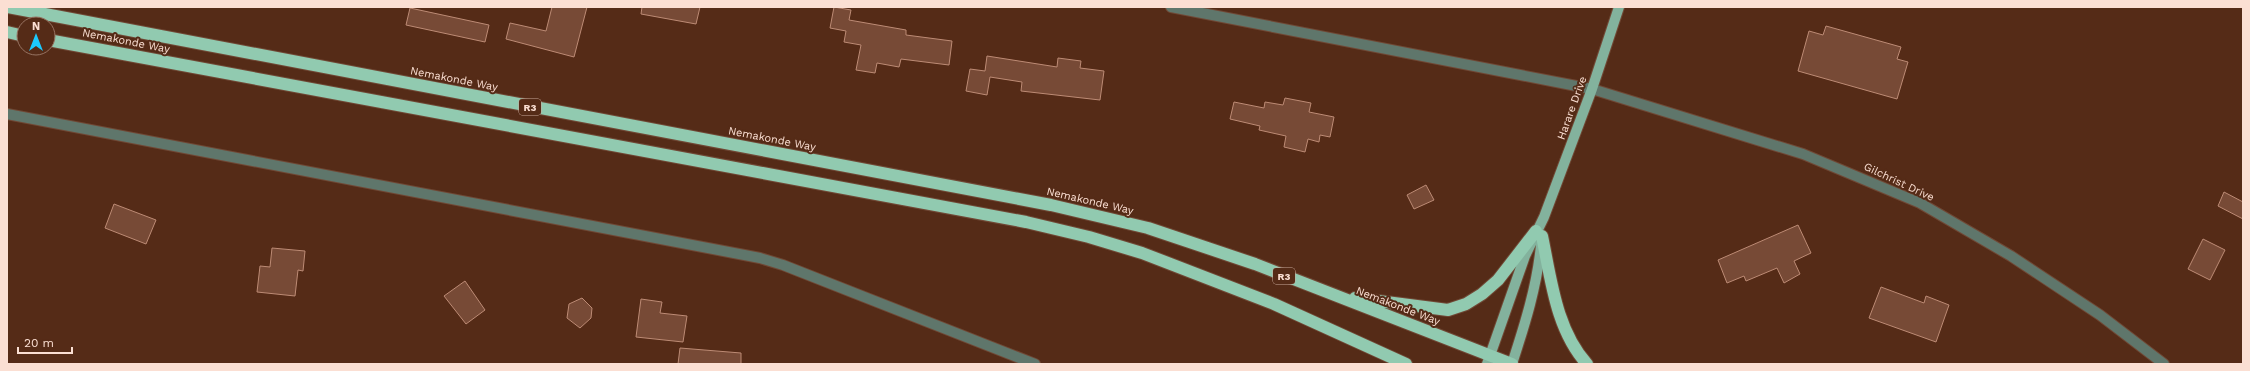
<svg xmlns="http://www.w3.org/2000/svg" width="2250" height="371" font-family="'Work Sans',sans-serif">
<rect width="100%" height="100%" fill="#552b17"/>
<path fill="#774a36" stroke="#bd8b75" d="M552,7H587L574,57L506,39L510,23L546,31Z
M642,7H700L696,24L641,14Z
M834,7L851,10L849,20L906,30V35L952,41L949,65L901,59L899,67L877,63L875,73L856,70L861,45L844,42L846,31L830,28Z
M410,8L489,25L485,42L406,25Z
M1826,26L1901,47L1897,59L1908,62L1897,99L1798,71L1809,31L1823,35Z
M987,56L1057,67L1058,58L1081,61L1080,68L1104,71L1100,100L1021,91L1022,82L990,77L987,95L966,91L970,69L985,71Z
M1285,98L1311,103L1309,112L1334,117L1330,137L1320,135L1319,142L1308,139L1305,152L1284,147L1286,136L1259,130L1260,126L1230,119L1234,102L1264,108L1265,102L1283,105Z
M1426,185L1434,200L1414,209L1407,195Z
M2224,192L2243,202V219L2218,206Z
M114,204L156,220L146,244L105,228Z
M1798,225L1811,253L1794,261L1800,274L1784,283L1777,268L1746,281L1744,276L1727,283L1718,260Z
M2203,239L2225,250L2210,280L2188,269Z
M272,248L305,251L303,271L298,270L295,296L257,292L260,266L270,267Z
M465,281L485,310L466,324L444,296Z
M1881,287L1924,303L1926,296L1949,305L1936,342L1869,318Z
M582,298L592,308L591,318L580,328L567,318L569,304Z
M641,299L662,302L660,313L687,316L683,342L636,337Z
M680,348L741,353V364H678Z"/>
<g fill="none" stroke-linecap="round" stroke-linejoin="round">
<g stroke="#704835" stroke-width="12">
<path id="minor" d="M1171,7L1592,89L1803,154L1920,203L2011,256L2100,315L2164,364
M7,114L760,258L783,265L1035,364"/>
</g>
<g stroke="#704835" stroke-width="12">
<path id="major" d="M1487,364L1525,256L1544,217L1592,89L1619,7
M1512,364C1525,324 1537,286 1541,245"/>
</g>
<g stroke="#704835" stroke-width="14">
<path id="highway" d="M8,7L1051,205L1148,228L1255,264L1512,364
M7,32L24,36
M48,40L1026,222L1089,237L1142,253L1274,304L1406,364
M1542,236C1551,279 1556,330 1587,364
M1355,298L1448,310L1466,304L1482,294L1498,280L1536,231"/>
</g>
<use href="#minor" stroke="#5f766b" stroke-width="10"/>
<use href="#major" stroke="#83b29d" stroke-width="10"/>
<use href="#highway" stroke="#91cab0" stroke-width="12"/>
</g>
<g text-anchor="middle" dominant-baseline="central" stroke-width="4" stroke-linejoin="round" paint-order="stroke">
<g fill="#552b17" stroke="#c9a99b" stroke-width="1">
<rect x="519" y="99" width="22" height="16" rx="3"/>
<rect x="1273" y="268" width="22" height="16" rx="3"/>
</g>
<g font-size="10" font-weight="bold" fill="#fbdfd3">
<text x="530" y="107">R3</text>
<text x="1284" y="276">R3</text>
</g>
<g font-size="11" fill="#fbdfd3" stroke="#552b17">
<text transform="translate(126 41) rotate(11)">Nemakonde Way</text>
<text transform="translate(454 79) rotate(11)">Nemakonde Way</text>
<text transform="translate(1572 108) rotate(-70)">Harare Drive</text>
<text transform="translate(772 139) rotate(11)">Nemakonde Way</text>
<text transform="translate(1899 182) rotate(25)">Gilchrist Drive</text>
<text transform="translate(1090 201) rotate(13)">Nemakonde Way</text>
<text transform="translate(1398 306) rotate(21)">Nemakonde Way</text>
</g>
</g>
<rect width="2250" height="371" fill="none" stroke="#fbdfd3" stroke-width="16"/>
<g transform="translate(36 36)"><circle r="19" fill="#552b17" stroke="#977362"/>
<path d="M0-3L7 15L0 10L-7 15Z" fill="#1cc9fc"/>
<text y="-6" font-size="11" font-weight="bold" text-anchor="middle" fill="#fbdfd3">N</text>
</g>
<path d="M18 347v6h54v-6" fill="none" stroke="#fbdfd3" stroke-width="2"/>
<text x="24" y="347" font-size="12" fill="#fbdfd3" stroke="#552b17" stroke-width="3" paint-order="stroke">20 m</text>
</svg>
